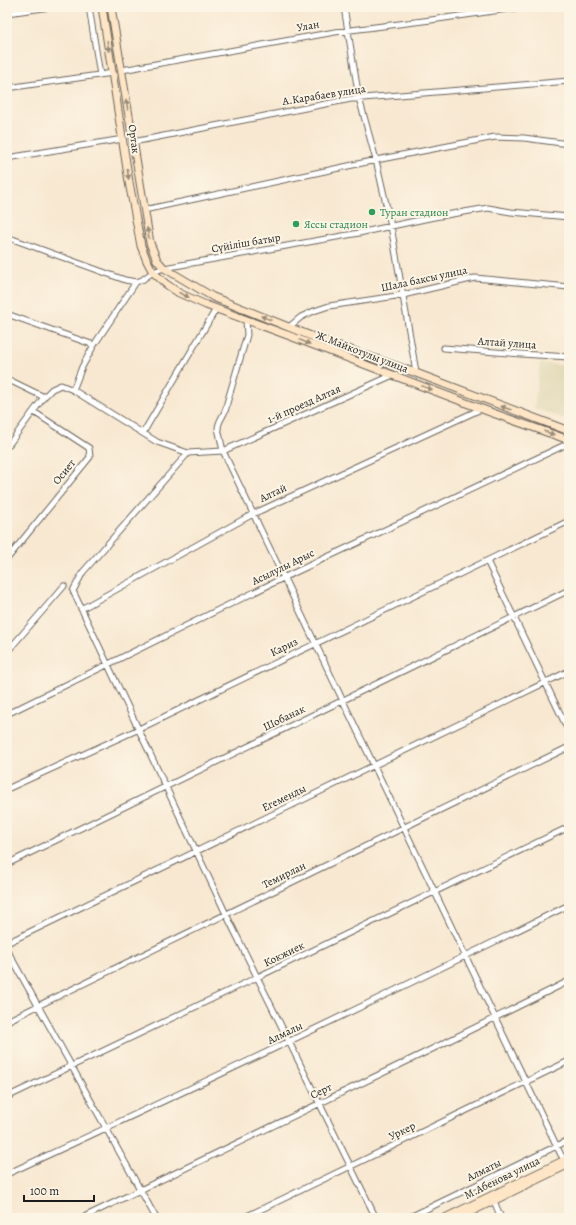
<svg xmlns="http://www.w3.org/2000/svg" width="576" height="1225" font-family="Alegreya,serif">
<rect width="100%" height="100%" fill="#fcf5e5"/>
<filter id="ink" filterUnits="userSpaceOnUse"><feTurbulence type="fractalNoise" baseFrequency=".025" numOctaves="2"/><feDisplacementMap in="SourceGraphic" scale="8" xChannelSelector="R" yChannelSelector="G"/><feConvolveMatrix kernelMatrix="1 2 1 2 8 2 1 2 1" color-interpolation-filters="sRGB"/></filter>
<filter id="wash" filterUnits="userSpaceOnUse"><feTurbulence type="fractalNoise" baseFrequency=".012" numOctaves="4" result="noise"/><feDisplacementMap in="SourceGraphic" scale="16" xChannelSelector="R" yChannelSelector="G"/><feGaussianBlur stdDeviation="0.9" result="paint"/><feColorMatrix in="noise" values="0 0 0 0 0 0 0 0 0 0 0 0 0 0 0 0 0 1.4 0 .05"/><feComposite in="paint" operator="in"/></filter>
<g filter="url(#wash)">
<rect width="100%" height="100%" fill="#f8e8d1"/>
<path fill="#e4dbba" d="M540,363L569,366V421L534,408Z"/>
</g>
<g filter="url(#ink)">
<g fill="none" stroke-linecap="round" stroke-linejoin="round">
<g stroke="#69635b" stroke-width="7">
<path id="street" d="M89,7L100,75
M344,7L359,98L376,160L391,226L414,360L416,373
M7,13L51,7
M122,70L335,32L431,20L522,7
M7,88L113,73
M133,142L351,99L569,81
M7,158L123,139
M144,210L376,160L495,137L524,138L569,144
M7,237L125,280L136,282L142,280L153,272L164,268L359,233L434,217L488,208L511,212L569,217
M7,314L94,345L136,282
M246,320L247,335L227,403C226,415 219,418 218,428L223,451L561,1155L565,1160
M289,327L301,317L314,311L329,306L403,295L475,278L569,287
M444,348L521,354L569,357
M7,379L44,397
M73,390L82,367L94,345
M143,433L216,309
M7,447L44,397L52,389L61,385L73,390L157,442L188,453L223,451L393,375
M188,453L83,572L73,591L226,914L376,1218
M7,559L90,457L89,448L34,412
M487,561L569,732
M81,609L253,514L481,409
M7,652L64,586
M7,714L283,578L569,443
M7,789L139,729L569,521
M7,864L569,590
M7,943L569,671
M7,950L156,1218
M7,1021C194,928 382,840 569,747
M7,1097L266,973L569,827
M7,1174C196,1087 383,997 569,905
M494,1201L501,1218
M82,1218L422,1054L569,981
M243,1218L569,1061
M408,1218L569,1140"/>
</g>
<g stroke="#69635b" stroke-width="9">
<path id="secondary" d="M102,7L129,182L141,246L147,261L153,272L166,284L179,293L206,305L290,336L490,412L569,440
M111,7L150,243L157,260L164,268L213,297L311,336L416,373L569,431
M445,1218L569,1158
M458,1218L569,1164"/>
</g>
<use href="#street" stroke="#fff" stroke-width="5"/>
<use href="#secondary" stroke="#fee5c5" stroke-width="7"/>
</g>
<defs><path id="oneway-solid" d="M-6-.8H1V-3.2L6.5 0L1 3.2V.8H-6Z"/></defs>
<g fill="#988b79">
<use href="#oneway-solid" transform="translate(108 46) rotate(81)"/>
<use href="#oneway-solid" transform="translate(127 105) rotate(-99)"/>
<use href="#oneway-solid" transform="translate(128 174) rotate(82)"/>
<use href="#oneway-solid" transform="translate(148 233) rotate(-100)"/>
<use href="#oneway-solid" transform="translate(184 295) rotate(25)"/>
<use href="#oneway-solid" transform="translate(266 318) rotate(-158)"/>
<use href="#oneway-solid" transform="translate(305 342) rotate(22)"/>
<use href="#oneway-solid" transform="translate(427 388) rotate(21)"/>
<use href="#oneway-solid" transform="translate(506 408) rotate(-160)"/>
<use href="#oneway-solid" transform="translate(549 433) rotate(19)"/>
</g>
</g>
<g fill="#2e9e5b" stroke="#fcf5e5" stroke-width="1.5">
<circle cx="372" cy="212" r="4"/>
<circle cx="296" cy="224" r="4"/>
</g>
<g text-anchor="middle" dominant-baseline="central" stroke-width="4" stroke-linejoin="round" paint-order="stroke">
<g font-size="11" fill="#1c1c1c" stroke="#fcf5e5">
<text transform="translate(308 26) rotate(-10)">Улан</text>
<text transform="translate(324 95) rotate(-9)">А.Карабаев улица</text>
<text transform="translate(134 139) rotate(82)">Ортак</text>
<text transform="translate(246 243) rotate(-10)">Сүйіліш батыр</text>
<text transform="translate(424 279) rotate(-12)">Шала баксы улица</text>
<text transform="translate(507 343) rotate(4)">Алтай улица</text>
<text transform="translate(362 352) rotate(21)">Ж.Майкотулы улица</text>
<text transform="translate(304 404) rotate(-24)">1-й проезд Алтая</text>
<text transform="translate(64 472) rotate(-51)">Осиет</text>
<text transform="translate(273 493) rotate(-25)">Алтай</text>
<text transform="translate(283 567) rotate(-26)">Асылулы Арыс</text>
<text transform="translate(284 647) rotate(-26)">Кариз</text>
<text transform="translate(284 718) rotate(-26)">Шобанак</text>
<text transform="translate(284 798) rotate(-26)">Егеменды</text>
<text transform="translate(284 875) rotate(-26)">Темирлан</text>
<text transform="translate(284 954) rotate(-26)">Кокжиек</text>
<text transform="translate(285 1033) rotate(-26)">Алмалы</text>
<text transform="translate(321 1091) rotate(-26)">Серт</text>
<text transform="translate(402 1131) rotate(-26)">Уркер</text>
<text transform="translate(484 1170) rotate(-26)">Алматы</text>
<text transform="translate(502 1178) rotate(-26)">М.Абенова улица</text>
</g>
<g font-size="11" fill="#27864d" stroke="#fcf5e5" text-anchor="start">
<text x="380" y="212">Туран стадион</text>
<text x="304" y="224">Яссы стадион</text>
</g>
</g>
<rect width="576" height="1225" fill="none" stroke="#fcf5e5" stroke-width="24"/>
<path d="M24 1195v6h70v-6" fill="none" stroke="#1c1c1c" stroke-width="2"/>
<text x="30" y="1195" font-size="12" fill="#1c1c1c" stroke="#fcf5e5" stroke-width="3" paint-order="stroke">100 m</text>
</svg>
